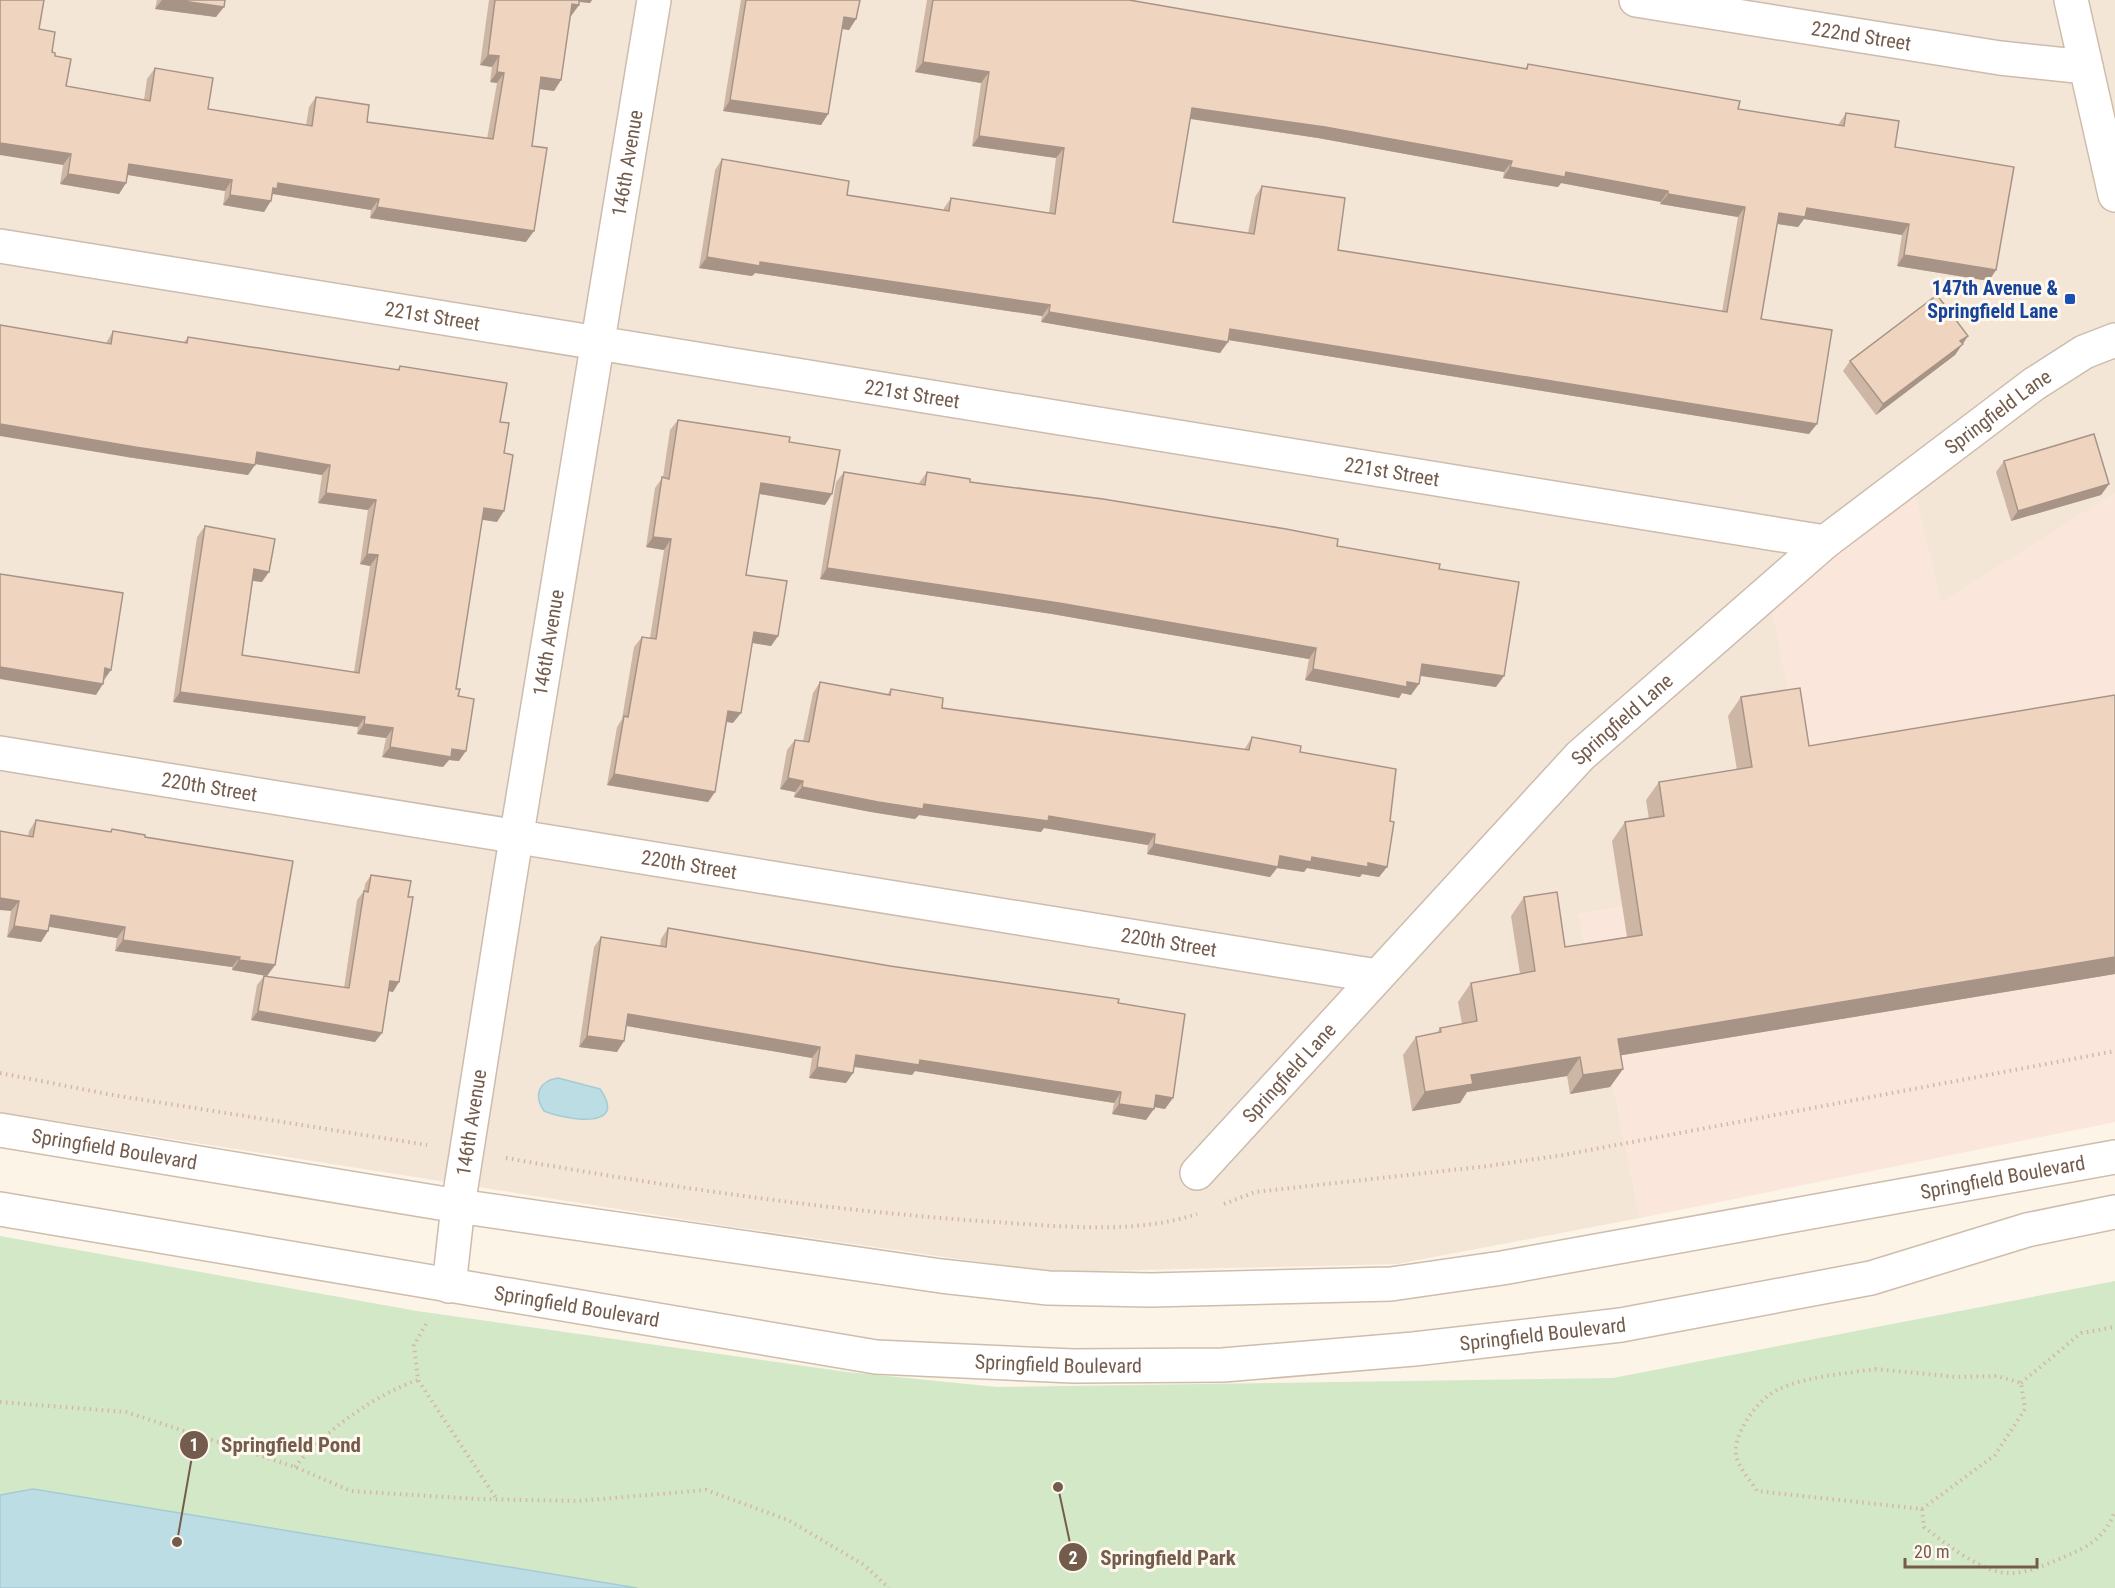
<svg xmlns="http://www.w3.org/2000/svg" width="2115" height="1588" font-family="'Roboto Condensed',sans-serif">
<rect width="100%" height="100%" fill="#fbf4e7"/>
<path fill="#f3e6d6" d="M0,0H2115V493L1941,603L1913,486L1820,854L1703,893L1579,914L1640,1218L1397,1264L1050,1272L714,1224L0,1112Z"/>
<path fill="#fbe6dc" d="M1913,485L1941,602L2115,493V1122L1640,1218L1579,914L1703,893L1820,854L1770,600Z"/>
<path fill="#d3e8c6" d="M0,1236L417,1311L847,1372L997,1387L1613,1378L2115,1281V1588H0Z"/>
<path fill="#bddde4" stroke="#a3ccd5" stroke-width="1.5" d="M558,1078L600,1089C630,1132 563,1119 544,1111C533,1095 539,1081 558,1078Z
M33,1489L637,1588H0V1495Z"/>
<g fill="none" stroke-linecap="round" stroke-linejoin="round">
<g stroke="#cdbcae" stroke-width="36">
<g id="street">
<path id="s1" d="M1636,0L2000,58L2086,67"/>
<path id="s2" d="M0,246L1825,542"/>
<path id="s3" d="M0,753L1377,976"/>
<path id="s4" d="M1197,1173L1580,756L1825,542L2034,384L2084,352L2115,340"/>
<path id="s5" d="M449,1286L458,1206L509,882L654,0"/>
</g>
</g>
<g stroke="#cfbdab" stroke-width="36">
<g id="secondary">
<path d="M2071,0L2115,195"/>
<path id="s6" d="M0,1130L458,1206L941,1276L1048,1288L1151,1290L1391,1284L1502,1268L2115,1157"/>
<path id="s7" d="M0,1209L876,1357L1073,1366L1223,1365L1414,1349L1621,1325L1871,1278L2027,1230L2115,1212"/>
</g>
</g>
<path stroke="#d4b8a3" stroke-width="4" stroke-dasharray="1.5 4.5" stroke-linecap="butt" d="M0,1073L113,1095L427,1145
M506,1158C668,1187 830,1211 994,1222C1060,1226 1133,1235 1197,1214
M1224,1204L1255,1192L1488,1166L1563,1155L2115,1051
M426,1324L414,1345L418,1380L496,1498
M1875,1369L1957,1377L1997,1376L2021,1383L2025,1409L1995,1455L1922,1509L1757,1491C1751,1481 1738,1467 1736,1455C1733,1432 1759,1398 1779,1389C1808,1376 1844,1374 1875,1369Z
M2021,1383L2081,1333L2115,1327
M0,1402L126,1412L295,1467L351,1491L478,1499L578,1501L706,1490L788,1520L864,1565L889,1588
M295,1467C323,1432 376,1394 418,1380
M1922,1509L1924,1527C1946,1544 1984,1575 2013,1573C2031,1572 2050,1563 2066,1556C2090,1546 2105,1537 2115,1511"/>
<use href="#street" stroke="#fff" stroke-width="33"/>
<use href="#secondary" stroke="#fff" stroke-width="33"/>
</g>
<path fill="#ceb6a5" fill-rule="evenodd" d="M157,0H225L216,17L155,9Z
M489,0H592L590,3L579,2V5L571,16H570L561,80L554,91L539,89L532,146L526,242L370,218L371,210L273,194L264,212L223,205L225,191L128,175L126,183L119,194L60,184L63,165L39,29L55,56L66,86L144,100L147,79L155,68L208,109L306,125L309,107L316,97L367,122L487,139L497,83L490,82L492,67L480,65Z
M741,0H860L856,19L849,30L842,29L828,114L821,125L723,111Z
M927,0H1130L1525,69L1528,64L1738,109L1838,125L1846,113L1895,147L1989,281L1897,266L1902,235L1804,219L1798,227L1777,224L1761,319L1809,434L1228,340L1220,353L1041,322L1042,316L755,273L752,276L699,268L715,170L722,159L847,195L944,210V208L951,198L1049,213L1056,158L972,146L981,83L915,72ZM1190,119L1318,138L1504,172L1503,178L1558,187L1561,183L1661,202L1660,204L1738,217L1722,312L1338,250L1262,186L1255,197L1248,233L1173,222Z
M113,331L184,342L188,337L397,370L400,366L500,422L504,453L497,522L482,519L456,689L458,696L459,761L449,760L443,767L382,757L386,738L357,734L358,727L173,702L197,537L205,526L262,582L253,581L242,655L354,672L370,566L360,564L368,510L318,503L322,475L255,464L248,475L127,457L106,343Z
M1968,336L1955,355L1876,415L1843,371L1850,361Z
M678,420L789,442L825,505L759,494L746,575L778,636L771,646L752,643L733,723L727,722L715,792L708,802L607,785L617,727L622,719L634,647L642,637L650,638L664,550L646,547L655,488L663,477L670,430Z
M2004,461L2109,484L2101,495L2011,521L1996,472Z
M844,472L919,484V483L927,472L970,482L1337,546L1439,569L1496,687L1420,675L1411,695L1402,693L1399,698L1305,680L1309,659L1052,614L820,579L836,482Z
M820,682L887,695L891,689L942,708L1244,750L1252,737L1300,752L1390,821L1387,867L1379,877L1362,874L1360,877L1307,868L1304,872L1277,868L1270,877L1147,854L1148,845L1044,828L1041,832L919,815L915,819L871,812L794,797L795,792L780,789L787,750L795,740L803,741L813,693Z
M2115,695V974L1621,1055L1623,1069L1610,1087L1570,1094L1567,1076L1467,1092L1460,1103L1412,1111L1403,1055L1416,1037L1437,1033L1440,1028L1462,1024L1458,1002L1471,983L1520,974L1511,916L1524,897L1565,947L1627,937L1612,841L1625,822L1649,819L1646,800L1659,782L1737,770L1728,716L1741,697L1809,746Z
M36,820L110,832L112,829L145,837L275,965L267,976L232,970V967L115,951L117,938L49,926L48,931L41,942L7,937L11,911L29,831Z
M371,875L393,992L388,991L375,1042L251,1020L257,985L264,976L344,988L357,900L364,891L365,884Z
M668,928L890,966L1118,1003L1165,1109L1154,1107L1146,1120L1112,1114L1114,1103L915,1071L912,1075L854,1067L853,1073L846,1083L809,1078L812,1058L627,1026L617,1052L579,1047L594,947L601,937L660,946L661,939Z"/>
<path fill="#a79486" d="M162,0H176L224,7L216,17L155,9Z
M574,0H592L590,3L573,1Z
M572,4L579,5L571,16L564,15Z
M844,17L856,19L849,30L836,28Z
M488,55L499,56L492,67L480,65Z
M923,62L989,72L981,83L915,72Z
M497,72L504,73L497,83L490,82Z
M541,77L561,80L554,91L533,88Z
M730,100L828,114L821,125L723,111Z
M1192,108L1325,127L1512,161L1504,172L1318,138L1185,118Z
M979,136L1064,148L1056,158L972,146Z
M0,143L71,154L63,165L0,155Z
M129,164L232,180L225,191L122,174Z
M1510,167L1566,172L1668,191L1661,202L1561,183L1558,187L1503,178Z
M68,174L126,183L119,194L60,184Z
M278,183L379,199L371,210L273,194L270,199L273,188Z
M1668,194L1745,207L1738,217L1660,204Z
M230,195L271,201L264,212L223,205Z
M377,207L534,231L526,242L370,218Z
M1807,208L1909,224L1902,235L1804,219L1798,227L1771,223L1779,213Z
M1904,255L1996,270L1989,281L1897,266Z
M707,257L760,262L1050,305L1042,316L755,273L752,276L699,268Z
M1049,312L1228,342L1220,353L1041,322Z
M1230,329L1817,424L1809,434L1222,339Z
M1968,336L1955,355L1876,415L1883,404Z
M0,424L255,465L248,475L127,457L0,436Z
M257,452L330,465L322,475L250,463Z
M761,483L832,494L825,505L754,493Z
M2109,484L2101,495L2011,521L2018,511Z
M326,493L376,500L368,510L318,503Z
M484,508L504,511L497,522L477,519Z
M653,537L671,539L664,550L646,547Z
M367,554L378,555L370,566L360,564Z
M827,568L1059,603L1316,648L1309,659L1052,614L820,579Z
M254,569L269,572L262,582L247,580Z
M754,632L778,636L771,646L747,642Z
M1422,664L1504,676L1496,687L1414,675Z
M0,667L103,684L96,695L0,679Z
M105,668L111,670L104,680Z
M1313,669L1407,682L1419,684L1411,695L1402,693L1399,698L1305,680Z
M180,692L365,717L358,727L173,702Z
M728,711L741,713L733,723L721,721Z
M364,724L393,728L386,738L357,734Z
M390,747L452,749L466,751L459,761L449,760L443,767L382,757Z
M614,774L715,792L708,802L607,785Z
M788,778L803,781L795,792L780,789Z
M802,787L924,804L1049,816L1155,834L1148,845L1044,828L1041,832L919,815L915,819L871,812L794,797Z
M1154,844L1280,856L1312,857L1368,863L1387,867L1379,877L1362,874L1360,877L1307,868L1304,872L1277,868L1270,877L1147,854Z
M0,898L19,901L11,911L0,910Z
M51,915L125,927L117,938L44,926Z
M14,926L48,931L41,942L7,937Z
M123,940L240,957L232,967L115,951Z
M2115,957V974L1605,1058L1618,1039Z
M239,960L275,965L267,976L232,970Z
M390,981L399,982L393,992L384,990Z
M258,1011L382,1033L375,1042L251,1020Z
M628,1014L820,1047L812,1058L621,1025Z
M587,1036L624,1041L617,1052L579,1047Z
M856,1055L920,1060L1121,1092L1114,1103L915,1071L912,1075L848,1066Z
M1580,1057L1567,1076L1467,1092L1460,1103L1412,1111L1425,1092L1471,1075Z
M817,1067L853,1073L846,1083L809,1078Z
M1623,1069L1610,1087L1570,1094L1583,1075Z
M1156,1095L1173,1098L1165,1109L1148,1106Z
M1119,1104L1154,1109L1146,1120L1112,1114Z"/>
<path fill="#efd4c0" stroke="#a79486" stroke-width="1.5" fill-rule="evenodd" d="M0,0H44L39,29L55,32L52,52L55,53V56L71,59L66,86L150,101L155,68L213,78L208,109L312,126L316,97L369,105L367,122L493,139L504,73L497,72L499,56L488,55L495,0H579V5L572,4L561,80L541,77L532,146L547,148L534,231L377,207L379,199L278,183L277,189L273,188L271,201L230,195L232,180L129,164L126,183L68,174L71,154L0,143Z
M176,0H225L224,7Z
M746,0H860L856,19L844,17L828,114L730,100Z
M933,0H1129L1527,69L1528,64L1740,101L1738,109L1844,126L1846,113L1899,121L1895,147L2014,167L1996,270L1904,255L1909,224L1807,208L1805,217L1779,213L1761,319L1832,330L1817,424L1230,329L1228,342L1049,312L1050,305L760,262V266L707,257L722,159L849,181L847,195L949,211L951,198L1055,214L1064,148L979,136L989,72L923,62ZM1192,108L1325,127L1512,161L1510,167L1565,177L1566,172L1668,191V194L1745,207L1727,312L1338,250L1345,198L1262,186L1254,234L1173,222Z
M1937,295L1968,336L1960,341L1963,344L1883,404L1850,361Z
M0,325L111,344L113,331L187,343L188,337L399,370L400,366L507,383L500,422L509,423L504,453L513,455L504,511L484,508L456,689H460L458,696L474,699L466,751L452,749L451,757L390,747L393,728L364,724L365,717L180,692L205,526L275,539L269,572L254,569L242,655L359,673L378,555L367,554L376,500L326,493L330,465L257,452L255,465L135,447L0,424Z
M678,420L790,437L789,442L840,450L832,494L761,483L746,575L787,581L778,636L754,632L741,713L728,711L715,792L614,774L624,716L628,717L642,637L656,639L671,539L653,537L662,477L669,479Z
M2094,434L2109,484L2018,511L2004,461Z
M844,472L925,485L927,472L970,479V482L1103,499L1286,529L1338,539L1337,546L1440,564L1439,569L1519,582L1504,676L1422,664L1419,684L1407,682V687L1313,669L1316,648L1059,603L827,568Z
M0,574L123,593L111,670L105,668L103,684L0,667Z
M820,682L890,695L891,689L943,698L942,708L1249,750L1252,737L1301,746L1300,752L1396,769L1390,821L1394,822L1387,867L1368,863V867L1312,857L1311,862L1280,856L1278,867L1154,844L1155,834L1049,816L1048,821L924,804L923,809L878,802L802,787L803,781L788,778L795,740L809,742Z
M1800,688L1809,746L2115,695V957L1618,1039L1623,1069L1583,1075L1580,1057L1471,1075L1473,1084L1425,1092L1416,1037L1441,1032L1440,1028L1477,1021L1471,983L1535,971L1524,897L1557,892L1565,947L1642,935L1625,822L1664,816L1659,782L1752,767L1741,697Z
M36,820L111,832L112,829L145,835V837L293,861L275,965L239,960L240,957L123,940L125,927L51,915L48,931L14,926L19,901L0,898V831L33,837Z
M371,875L411,881L408,897H413L399,982L390,981L382,1033L258,1011L264,976L349,988L364,891L368,892Z
M668,928L890,966L1119,999L1118,1003L1185,1014L1173,1098L1156,1095L1154,1109L1119,1104L1121,1092L920,1060L919,1065L856,1055L853,1073L817,1067L820,1047L628,1014L624,1041L587,1036L601,937L666,947Z"/>
<rect fill="#1a4fb4" stroke="#fef8ee" stroke-width="2" x="2064" y="293" width="12" height="12" rx="3"/>
<g text-anchor="middle" dominant-baseline="central" stroke-width="6" stroke-linejoin="round" paint-order="stroke">
<g font-size="20" fill="#745c4d" stroke="#fef8ee">
<text stroke="none"><textPath href="#s1" startOffset="228">222nd Street</textPath></text>
<text stroke="none"><textPath href="#s5" startOffset="1137">146th Avenue</textPath></text>
<text stroke="none"><textPath href="#s2" startOffset="438">221st Street</textPath></text>
<text stroke="none"><textPath href="#s2" startOffset="924">221st Street</textPath></text>
<text stroke="none"><textPath href="#s4" startOffset="1108">Springfield Lane</textPath></text>
<text stroke="none"><textPath href="#s2" startOffset="1410">221st Street</textPath></text>
<text stroke="none"><textPath href="#s5" startOffset="651">146th Avenue</textPath></text>
<text stroke="none"><textPath href="#s4" startOffset="622">Springfield Lane</textPath></text>
<text stroke="none"><textPath href="#s3" startOffset="212">220th Street</textPath></text>
<text stroke="none"><textPath href="#s3" startOffset="698">220th Street</textPath></text>
<text stroke="none"><textPath href="#s3" startOffset="1184">220th Street</textPath></text>
<text stroke="none"><textPath href="#s4" startOffset="136">Springfield Lane</textPath></text>
<text stroke="none"><textPath href="#s5" startOffset="165">146th Avenue</textPath></text>
<text stroke="none"><textPath href="#s6" startOffset="116">Springfield Boulevard</textPath></text>
<text stroke="none"><textPath href="#s6" startOffset="2024">Springfield Boulevard</textPath></text>
<text stroke="none"><textPath href="#s7" startOffset="585">Springfield Boulevard</textPath></text>
<text stroke="none"><textPath href="#s7" startOffset="1557">Springfield Boulevard</textPath></text>
<text stroke="none"><textPath href="#s7" startOffset="1071">Springfield Boulevard</textPath></text>
</g>
<g font-size="20" font-weight="bold" fill="#164399" stroke="#fef8ee" text-anchor="end">
<text x="2058" y="288">147th Avenue &amp;<tspan x="2058" dy="23">Springfield Lane</tspan></text>
</g>
</g>
<path fill="none" stroke="#745c4d" stroke-width="2" d="M177 1542L194 1445M1058 1487L1073 1557"/>
<g fill="#745c4d" stroke="#fef8ee" stroke-width="2">
<circle cx="177" cy="1542" r="6"/>
<circle cx="1058" cy="1487" r="6"/>
<circle cx="194" cy="1445" r="15"/>
<circle cx="1073" cy="1557" r="15"/>
</g>
<g font-size="18" text-anchor="middle" font-weight="bold" fill="#fff">
<text x="194" y="1451">1</text>
<text x="1073" y="1564">2</text>
</g>
<g font-size="21" text-anchor="middle" font-weight="bold" fill="#745c4d" stroke="#fef8ee" stroke-width="6" stroke-linejoin="round" paint-order="stroke">
<text x="291" y="1452">Springfield Pond</text>
<text x="1168" y="1565">Springfield Park</text>
</g>
<path d="M1905 1558v9h132v-9" fill="none" stroke="#745c4d" stroke-width="3"/>
<text x="1914" y="1558" font-size="18" fill="#745c4d" stroke="#fef8ee" stroke-width="4.5" paint-order="stroke">20 m</text>
</svg>
